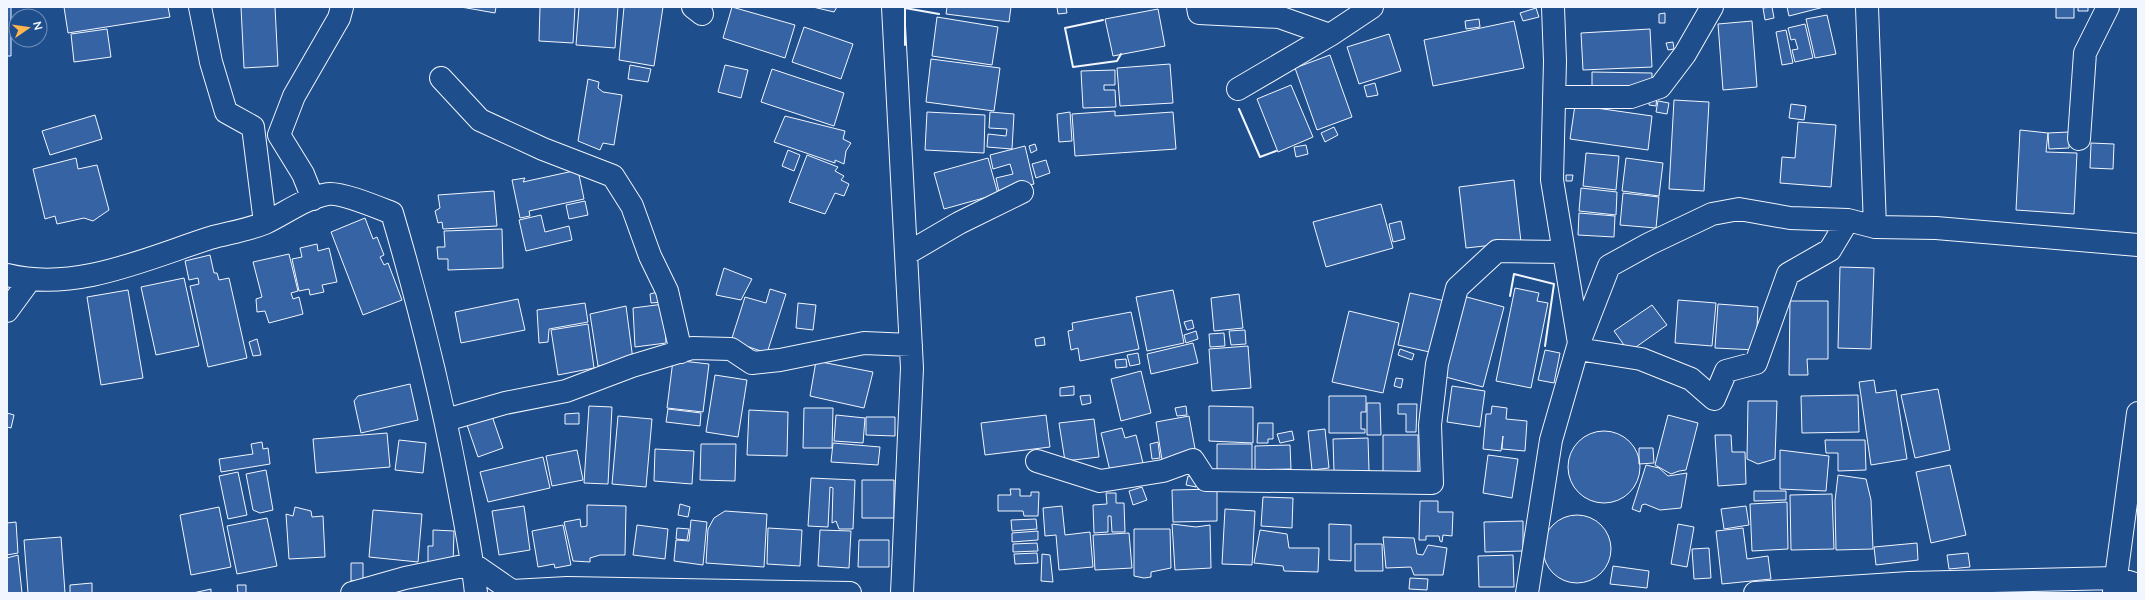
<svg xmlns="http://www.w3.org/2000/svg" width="2145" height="600" font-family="Lato,sans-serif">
<rect width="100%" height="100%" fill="#1f4e8c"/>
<path fill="#3563a3" stroke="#f2f6ff" d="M7,7H11V56H7Z
M64,7H168L170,17L68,33Z
M241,7H275L278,66L244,68Z
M461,7H496L495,13Z
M540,7H575L573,43L539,41Z
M579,7H618L615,48L576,45Z
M624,7H663L654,66L619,60Z
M732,7L795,25L785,58L723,38Z
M813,7H837L834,12Z
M947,7H1011L1009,22L946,14Z
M1057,7H1066L1067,13L1058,14Z
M1772,7L1774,18L1765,20L1763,8Z
M1787,7H1824L1789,16Z
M2056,7H2074V18H2056Z
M2078,7H2088V11H2078Z
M1536,8L1539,17L1523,21L1520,13Z
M1158,9L1165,46L1113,56L1105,19Z
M1665,13V23H1659V14Z
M1827,15L1836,54L1815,58L1806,19Z
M937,17L998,27L992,65L932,56Z
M1479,19L1480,27L1466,29L1465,21Z
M1514,21L1524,68L1433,86L1424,40Z
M1752,21L1757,87L1723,90L1718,24Z
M1805,24L1813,58L1795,62L1792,50L1798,49L1795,39L1791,40L1788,28Z
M804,27L853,44L841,79L792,62Z
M107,29L111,57L74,62L71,34Z
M1650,29L1652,67L1583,70L1581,33Z
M1786,30L1793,63L1782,65L1776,32Z
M1389,34L1401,71L1359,84L1347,47Z
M1673,42L1674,49L1668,50L1666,43Z
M1330,55L1352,117L1317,130L1295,68Z
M931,59L1000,68L994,111L926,102Z
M1170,64L1173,103L1120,106L1117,68Z
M630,65L651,69L648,82L628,79Z
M725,65L748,70L741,98L718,92Z
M772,69L844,93L834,126L761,102Z
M1115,70V85H1104V90H1115L1116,107L1083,108L1081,71Z
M1592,72L1652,73V87L1592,86Z
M588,79L599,82L598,88L603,92L622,95L614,145L603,143L600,150L578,141Z
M1375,83L1378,95L1367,97L1364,86Z
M1291,85L1313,137L1278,152L1257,99Z
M1650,95L1657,96L1656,106L1649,105Z
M1674,100L1709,102L1704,191L1669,189Z
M1658,101L1669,103L1667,114L1656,112Z
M1791,104L1806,106L1804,120L1789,118Z
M1575,105L1652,116L1648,150L1570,139Z
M1115,111V116L1173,112L1176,149L1075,156L1072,114Z
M927,112L985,115L984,153L925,150Z
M990,112L1014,114L1012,149L987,147L988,134L1006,136L1007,129L989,128Z
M1070,112L1072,141L1059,142L1057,114Z
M95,115L102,139L50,155L42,131Z
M785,116L845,131L843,139L851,143L846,151L844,164L835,160V163L774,142Z
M1798,122L1836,125L1831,187L1780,183L1782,157L1795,158Z
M1334,127L1338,135L1325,142L1321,133Z
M2020,130L2048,133L2046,152L2077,153L2074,214L2016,210Z
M2069,132V148L2049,149L2048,133Z
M2091,143L2114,144L2113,169L2090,168Z
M1035,144L1037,150L1031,153L1029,146Z
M1306,145L1308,154L1296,157L1294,147Z
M1025,146L1034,184L999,192L996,178L1013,174L1010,164L993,169L990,155Z
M788,150L800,155L794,171L782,166Z
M1586,153L1619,156L1616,190L1583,186Z
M807,155L838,167L835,171L844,176L841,180L849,184L844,196L835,193L825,214L789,202Z
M76,158L78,169L97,165L109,210L93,221L84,218L57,224L55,216L45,219L33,169Z
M988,158L998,194L944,209L934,173Z
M1626,158L1663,163L1659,196L1622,191Z
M1046,160L1050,173L1036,178L1032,164Z
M578,170L584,199L529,211L530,216L520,218L512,180L525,178L523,182Z
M1566,175H1573L1572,181H1566Z
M1514,180L1521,242L1466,248L1459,187Z
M1581,188L1617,192L1616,215L1579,211Z
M494,191L497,226L443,229L442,222L438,223L435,211L440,208L438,195Z
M1623,193L1659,197L1656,228L1620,225Z
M585,201L588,215L569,219L566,205Z
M1381,204L1393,248L1326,267L1313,222Z
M1579,213L1615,216L1614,237L1578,235Z
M541,215L545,232L569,226L572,240L526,251L519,220Z
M365,218L373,239L377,237L384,255L380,257L384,265L388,263L402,300L363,315L331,232Z
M1401,221L1405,239L1393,242L1389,224Z
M502,229L503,268L448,270V259H438L437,247H445L444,231Z
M317,244L318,251L329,248L337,282L322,285L324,292L310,295L309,289L299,291L292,259L302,257L300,248Z
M289,254L298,291L291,293L293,299L299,297L303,314L269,323L265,311L257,312L256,299L262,297L253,262Z
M210,255L214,273H217L219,280L229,278L247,358L208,367L190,286L199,284L198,278L189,280L185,261Z
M1840,267L1874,268L1871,349L1838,348Z
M724,268L752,279L741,300L716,295Z
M184,278L199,346L156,355L141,287Z
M1515,288L1539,293L1537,301L1548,303L1531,388L1496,381Z
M770,289L786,294L767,353L731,341L745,297L766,303Z
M128,290L143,378L101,385L87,297Z
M1173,290L1184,343L1147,351L1136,297Z
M661,291L662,302L651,303L650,294Z
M1410,293L1445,301L1434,353L1398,345Z
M1239,294L1243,328L1214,331L1211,298Z
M1463,296L1504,307L1483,387L1442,376Z
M518,299L525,330L461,343L455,312Z
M1678,300L1716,303L1712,346L1675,343Z
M1790,301H1828V359H1807L1808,375H1789Z
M585,303L588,322L549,329L548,342L539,343L537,310Z
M798,303L816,305L813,330L796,328Z
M664,304L666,343L635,347L633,308Z
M1718,304L1758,307L1756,350L1715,348Z
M1652,305L1667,325L1629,352L1614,331Z
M626,306L633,360L598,366L590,314Z
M1349,311L1399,323L1383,393L1332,382Z
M1131,312L1139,349L1080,361L1078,348L1071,350L1068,331L1073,330L1072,323Z
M1192,320L1194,328L1187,330L1184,322Z
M588,324L594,368L558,375L551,330Z
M1245,330L1246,344L1231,345L1229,331Z
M1196,331L1198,339L1186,343L1184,335Z
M1224,333L1225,346L1210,347L1209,334Z
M1044,337L1045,345L1036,346L1035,339Z
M257,339L261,355L253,356L249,342Z
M1193,343L1198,363L1151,374L1147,354Z
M1248,346L1251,388L1212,391L1209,349Z
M1400,349L1414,354L1412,360L1398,355Z
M1545,350L1560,353L1554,383L1538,380Z
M1138,353L1140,364L1130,366L1127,355Z
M1126,359L1127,367L1116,368L1115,360Z
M673,360L709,364L703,412L667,408Z
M816,361L873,372L864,408L810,396Z
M1141,371L1151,413L1121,421L1111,379Z
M715,375L747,380L738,437L706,432Z
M1396,378L1403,379L1401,388L1394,386Z
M1874,380L1876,393L1896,390L1907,459L1871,465L1859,382Z
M410,384L418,420L361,433L354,401L358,396Z
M1074,386V395L1060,396V388Z
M1452,386L1485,391L1480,427L1447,422Z
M1938,389L1950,450L1915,458L1901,395Z
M1090,395L1091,403L1082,405L1080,396Z
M1858,395L1859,432L1802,433L1801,396Z
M1329,396H1366V412H1361V429H1365V433H1329Z
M1748,401H1777L1775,459L1758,464L1747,459Z
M1367,403H1380L1381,435H1367Z
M1398,404H1417L1416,432H1406V414H1398Z
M589,406L612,407L608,484L584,483Z
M1186,406L1187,415L1177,416L1175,408Z
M1209,406L1253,407V443L1209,441Z
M1492,406L1507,408L1506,419L1527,421L1525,451L1502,449L1503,436L1501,451L1483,449L1486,414H1491Z
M804,408H833L832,448H803Z
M668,409L701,413L700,426L666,422Z
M749,410L788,412L787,456L747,455Z
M7,413L14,415L11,428L7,427Z
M579,413V424H565V414Z
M836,415L865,418L863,443L834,441Z
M1046,415L1050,447L985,455L981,423Z
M1668,415L1698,423L1686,470L1679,471L1671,474L1655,465Z
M492,416L503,448L478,457L467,425Z
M618,416L652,419L646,487L612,484Z
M1189,416L1196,454L1162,460L1156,422Z
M866,417H895V436L866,435Z
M1094,419L1099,457L1065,461L1059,423Z
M1258,423H1273V439H1268V443H1257Z
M1122,428L1125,438L1136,435L1144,467L1111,475L1101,433Z
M1325,429L1329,468L1312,470L1308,431Z
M1292,431L1294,440L1280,443L1277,434Z
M1568 467a36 36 0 1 1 72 0a36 36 0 1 1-72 0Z
M387,433L390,467L316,473L313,439Z
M1383,435H1418V474H1383Z
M1715,435H1731L1732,452H1745L1746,484L1718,486Z
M1368,438L1369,471L1334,472L1333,439Z
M399,440L426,443L423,473L395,470Z
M1825,440H1865L1866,470L1838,471V453H1826Z
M262,442L263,449L268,448L270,464L221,472L219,459L253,454L251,444Z
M1158,442L1160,458L1152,459L1150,444Z
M833,443L880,447L878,465L831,462Z
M701,444H736L735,481L700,480Z
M1217,444H1252V476H1217Z
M1290,445L1291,469L1255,470V446Z
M1639,448H1653L1654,463L1639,464Z
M655,449L694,451L692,484L654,481Z
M577,450L583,480L552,486L546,456Z
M1780,450L1829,456L1826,491L1780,489Z
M1488,455L1518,459L1512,498L1483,493Z
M543,457L550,488L488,502L480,472Z
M1646,465L1659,468L1668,476L1687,473L1681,508L1660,510L1645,504L1642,505L1640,512L1632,509Z
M1950,465L1966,535L1931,543L1916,472Z
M266,470L273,510L260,513L253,510L246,474Z
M238,472L247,515L228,519L219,476Z
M1838,475L1866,479L1871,500L1873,549L1836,550L1835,501Z
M1188,476L1197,478L1196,487L1186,485Z
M811,478L855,480L853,529H839L836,521L832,523L833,488L830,487L828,527L808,526Z
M862,480H894V518H862Z
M1142,487L1147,500L1133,505L1129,491Z
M1010,489H1020V496H1031V492H1039L1038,516H1024L1023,511H998V495H1011Z
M1217,489V521L1173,522L1172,490Z
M1754,491H1786V500L1754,501Z
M1106,493H1116V503H1124L1125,532H1112L1111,516H1108V532L1094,533L1093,505L1107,504Z
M1832,494L1834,549L1791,550L1790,495Z
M1263,497L1293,498L1292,528L1261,526Z
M1420,501H1438V512H1453L1452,536L1443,535L1442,542L1440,541L1439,536H1426V540H1419Z
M1787,502L1788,549L1752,551L1750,504Z
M680,504L690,507L688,517L678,515Z
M587,505L626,506L625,555H600L590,558V562L573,561L564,522L580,519L581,527L587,526Z
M524,506L530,550L499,555L492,511Z
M1062,506L1065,535L1090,532L1093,567L1059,570L1056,535L1045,536L1043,508Z
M1746,506L1749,525L1724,529L1721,509Z
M219,507L231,567L191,575L180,515Z
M295,507L311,511L312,517L323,516L325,557L289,559L286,514L293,516Z
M1225,509L1255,511L1252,565L1222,564Z
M373,510L422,514L418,562L369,557Z
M725,511L767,514L764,567L706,563L708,529L714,518Z
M1543 549a34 34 0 1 1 68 0a34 34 0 1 1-68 0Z
M267,518L277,566L237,574L227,526Z
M1036,519L1037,529L1012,531L1011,520Z
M691,520L707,522L703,565L674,561L676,540L689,541Z
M1523,521V551L1485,552L1484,522Z
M16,522L18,553L7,555V523Z
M1172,524L1196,527L1210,525L1211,568L1175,570Z
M1329,524L1351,525V561L1329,560Z
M1678,524L1694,527L1687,567L1671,564Z
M563,525L571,565L555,568L554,564L538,567L532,531Z
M637,525L668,529L665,559L633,555Z
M677,528L689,529L687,540L676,539Z
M768,528L802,530L800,566L767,564Z
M1743,528L1747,559L1768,556L1771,579L1722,584L1716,531Z
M1134,529H1170L1171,568L1151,572V577L1144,578L1134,576Z
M433,530L454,531L453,565L428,564V546H433Z
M820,530L851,531L849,568L818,566Z
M1260,530L1287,534L1289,548H1319L1318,572L1284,571L1283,566L1254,563Z
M1038,531V540L1012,542V533Z
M1129,533L1132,568L1095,570L1093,535Z
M61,537L65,593H28L24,540Z
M1383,537L1414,538L1417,554L1423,555L1428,545L1447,548L1443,575H1414L1411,567L1386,568Z
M859,540H889V567H858Z
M1037,543L1038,551L1013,552V544Z
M1917,543L1918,560L1876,565L1874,547Z
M1355,544H1382L1383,571H1355Z
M1709,548L1711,578L1694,579L1692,549Z
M1037,553L1038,563L1015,564L1014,554Z
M1968,553L1970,567L1949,569L1947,555Z
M1042,554L1050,555L1053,582L1041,581Z
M18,555L22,593H7V558Z
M1513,555L1514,587H1479L1478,556Z
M351,563H363V580L351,581Z
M1613,566L1649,571L1647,588L1610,584Z
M1410,578L1428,579L1427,590L1409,589Z
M92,583V593H70V585Z
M237,585H246V593H238Z
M211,589V593H193Z"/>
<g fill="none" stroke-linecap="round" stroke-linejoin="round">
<g stroke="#f2f6ff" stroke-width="24">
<path id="minor" d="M200,7L211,62L226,112L253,127L265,223
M693,7L702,14
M893,7L912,368L902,593
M1198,7L1199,13L1279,17L1330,35L1372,7
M1867,7L1875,227
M441,78L480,120L543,149L613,176L632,206L650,256L667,291L681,352
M1238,89L1330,35
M1555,97H1631L1660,87L1685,54L1712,7
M2079,139L2085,53L2108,7
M313,199L303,174L279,135L294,96L339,18L342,7
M906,254L959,223L1022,192
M7,275C76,292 145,259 210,238C228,233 248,230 265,223C286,213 305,198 328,194C341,192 379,208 392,213C418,301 440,389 457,479C464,517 472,555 476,593
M7,311L29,281
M1579,343L1609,266L1649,244L1712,214L1739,209L1790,218L1848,220L1875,227L1936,228L2138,245
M1578,349L1641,359L1691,379L1714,399L1726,371L1756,363L1788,274L1830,250L1848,220
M446,420L505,403L566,391L632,366L692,348L731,349L752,363L780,360L864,343L911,345
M1037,461L1100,481L1163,471L1193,460L1206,480L1432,483L1430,425L1437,364L1457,288L1497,251L1564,252
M2114,592L2138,413
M352,593L405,578L473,564L512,591
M509,593L512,591L567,588L850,593
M1527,593L1551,440L1579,343L1552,180L1555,61L1553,7
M1755,593L1909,583L2116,578L2138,585"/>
</g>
<use href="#minor" stroke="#1f4e8c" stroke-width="22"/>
<path stroke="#f2f6ff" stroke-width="2" d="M1103,20L1065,28L1073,67L1117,61L1121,54
M905,45V8L939,14
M1239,109L1260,157L1276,151
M1510,296L1514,274L1554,284L1545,346"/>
</g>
<rect width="2145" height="600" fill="none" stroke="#f2f6ff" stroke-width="16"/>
<g transform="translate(28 28) rotate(77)"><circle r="19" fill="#1f4e8c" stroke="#7391ba"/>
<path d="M0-3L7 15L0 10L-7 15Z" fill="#ffb74d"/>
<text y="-6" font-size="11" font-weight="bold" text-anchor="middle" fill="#f2f6ff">N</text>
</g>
</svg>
